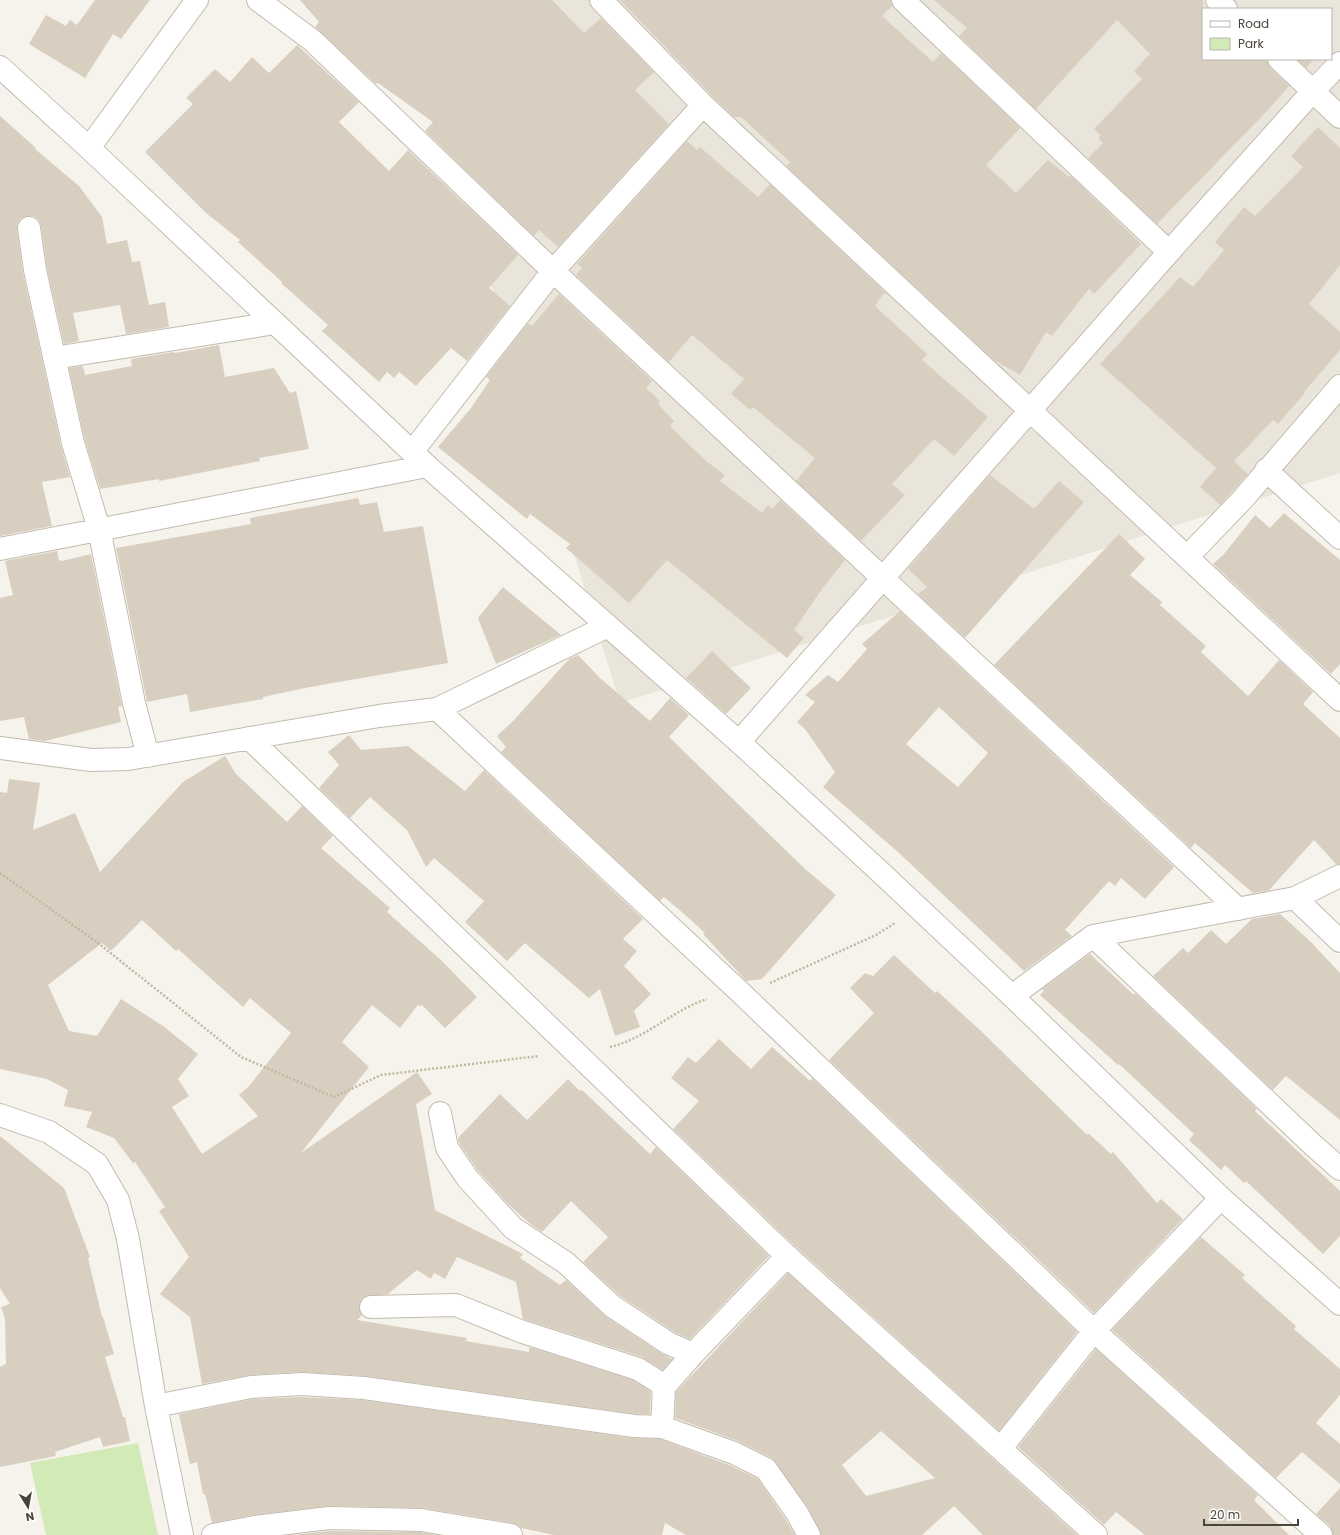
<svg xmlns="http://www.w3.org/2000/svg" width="1340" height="1535" font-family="Poppins,sans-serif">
<rect width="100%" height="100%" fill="#f6f3ec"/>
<path fill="#eae5da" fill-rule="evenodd" d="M403,0H1340V473L620,703ZM1203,9H1331V59H1203Z"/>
<path fill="#d2eab5" d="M138,1443L158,1535H46L30,1463Z"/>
<path fill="#d8cfc1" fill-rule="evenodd" d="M95,0H150L121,39L113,34L85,78L29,44L46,15L66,26L70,20L77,25Z
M300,0H552L584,33L601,18L654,72L635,90L669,124L558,247L539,230L534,236L425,131L433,122L378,83L376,84L315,27L319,22Z
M620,0H891L892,6L882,16L933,62L941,53L1020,128L986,165L1016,193L1048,160L1069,177L1071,176L1141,244L1094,294L1089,289L1052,336L1046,332L1020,375L994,360L786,166L790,162L741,117H734L712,96Z
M934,0H1203V59H1267L1270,68L1289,86L1267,111L1157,224L1088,158L1103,143L1098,138L1101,135L1094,129L1142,79L1134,71L1150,54L1117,20L1036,109L959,36L967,28Z
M297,45L359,102L339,122L389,171L408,150L518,255L489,288L510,306L467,361L451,348L416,386L399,372L394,378L387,372L379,382L322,331L328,325L281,283L282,282L238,242L240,240L206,213L145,152L193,104L186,98L215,69L230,82L252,57L269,73Z
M1297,59H1315L1306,68Z
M0,116L36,148L35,149L79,186L102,217L107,244L127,240L132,262L140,261L149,305L165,302L169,327L126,334L120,305L73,313L79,341L64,344L47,268L41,226L39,220L33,216H27L21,218L17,224V230L23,273L61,446L70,477L42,482L52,526L0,536Z
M1318,127L1340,148V265L1309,304L1340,332V350L1304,392L1305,393L1278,424L1273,420L1234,461L1248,474L1220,505L1200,487L1216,468L1100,364L1180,277L1193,287L1224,250L1215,242L1244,207L1255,216L1303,167L1291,156Z
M687,141L697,150L700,147L758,197L770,184L889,296L884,293L875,306L927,354L922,360L988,417L954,456L934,439L892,484L905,495L861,541L796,481L815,458L753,407L750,410L731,394L744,379L692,335L669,362L576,275L582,268L577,264Z
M559,294L652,381L646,388L660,401L658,404L674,421L670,426L706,461L725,475L720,481L762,513L768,505L772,509L780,500L845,560L822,589L794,630L804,638L787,658L667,560L629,603L566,548L570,544L530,514L527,519L438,447L471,408L490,380L486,377L528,323L532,326Z
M219,345L225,377L274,368L290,393L296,391L309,449L259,458L260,461L159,481V479L100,489L85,440L69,368L83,366L85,375L132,366L131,359L174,352L175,353Z
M990,475L1034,509L1059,481L1084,502L965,638L918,594L927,587L908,569Z
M358,498L360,505L377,502L384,532L423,526L448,663L310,687L263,697V699L190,712L187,694L147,702L116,548L251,524L250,518Z
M1284,513L1340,560V664L1331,674L1213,564L1224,554L1255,515L1270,528Z
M1119,534L1145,559L1130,575L1162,602L1160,605L1206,646L1201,652L1248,696L1279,660L1313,692L1303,704L1340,738V864H1336L1314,840L1269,890L1253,893L1195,843L1191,848L994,665Z
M57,551L59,560L62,561L91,554L122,706L118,707L121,722L45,741L29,739L24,717L0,721V598L13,595L5,561Z
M503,587L561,635L496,664L478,618Z
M900,611L1174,867L1145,899L1121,878L1115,886L1109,881L1065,930L1072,936L1024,971L899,853L823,787L835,772L805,729L797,722L815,702L805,695L828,675L838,682L867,649L862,644ZM939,707L988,753L958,787L906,744Z
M712,651L751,688L726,714L686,678Z
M578,655L600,678L650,721L670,698L689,715L669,737L804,868L836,895L762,979L746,981L703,934L705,933L683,913L664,897L660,901L501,752L506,747L497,736L514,720L569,659Z
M349,735L361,750L408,746L465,791L484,770L643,919L623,939L637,951L624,966L651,994L634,1011L640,1027L615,1036L600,989L589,998L525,943L507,961L465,922L484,901L434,858L426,867L407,830L370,797L350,818L319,788L339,765L328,752Z
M225,756L236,774L287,822L302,806L333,836L321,848L390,908L387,912L442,961L477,997L445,1028L422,1005L420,1006L418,1005L400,1028L372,1005L342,1042L369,1067L301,1153L417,1072L432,1094L416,1104L435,1210L523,1254L520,1258L560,1285L566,1280L605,1316L661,1353L672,1359L663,1370L642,1357L523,1319L516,1282L457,1257L445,1279L434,1273L431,1279L417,1270L388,1294L364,1297L360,1301L359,1307L362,1315L357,1320L467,1338L466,1341L529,1352V1348H533L633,1380L651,1392L650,1414H635L365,1376L302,1372L250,1375L202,1384L190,1317L160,1294L189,1257L159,1211L165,1207L135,1162L133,1163L114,1138L86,1127L92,1112L64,1106L68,1090L47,1079L0,1069V792L7,793L9,779L40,783L33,830L75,813L100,872L183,782ZM142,920L176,951L178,949L243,1007L250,998L291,1033L249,1086L239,1095L258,1116L202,1154L172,1107L189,1096L178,1079L198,1054L163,1026L121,999L97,1036L69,1031L48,985L102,943L111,951Z
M1280,914L1309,940L1340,973V1120L1286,1076L1273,1090L1153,976L1183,948L1188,953L1211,930L1226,944L1252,919Z
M1090,954L1134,995L1135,993L1257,1109L1255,1111L1340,1191V1236L1323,1254L1246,1181L1244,1183L1225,1165L1221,1170L1189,1140L1194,1134L1119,1064L1118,1065L1040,995L1044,991L1042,989Z
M894,955L935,993L937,991L981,1031L1087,1135L1088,1133L1111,1154L1113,1152L1157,1203L1161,1199L1183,1219L1094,1313L829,1060L874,1013L850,988L865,973L873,976Z
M719,1039L751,1069L772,1047L810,1081L812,1078L1077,1332L999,1431L796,1247L673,1129L699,1101L671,1078L688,1057L696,1063Z
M568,1079L580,1091L582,1090L650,1154L656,1147L769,1256L690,1339L674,1332L620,1296L583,1262L608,1237L571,1201L542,1232L529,1223L508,1204L478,1171L459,1143L458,1138L500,1094L527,1120Z
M0,1136L64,1188L90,1257L88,1258L102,1317H103L114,1354L105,1357L123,1417H125L130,1441L103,1447L100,1437L55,1452L56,1456L0,1467V1367L6,1364L5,1319L1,1307L10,1304L0,1288Z
M1201,1237L1245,1275L1242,1278L1296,1326L1294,1329L1340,1369V1395L1316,1423L1340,1444V1484L1302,1452L1276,1478L1112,1330Z
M788,1273L1077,1535H983L954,1506L922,1535H821L807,1506L772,1458L738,1441L675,1418L676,1392ZM881,1431L935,1478L866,1496L842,1465Z
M1096,1349L1258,1495L1254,1500L1289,1535H1145L1116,1512L1104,1525L1018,1447Z
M303,1397L363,1400L632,1438L660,1439L729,1465L758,1479L786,1520L795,1535H686L665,1523L662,1535H554L521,1528L513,1523L423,1508L329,1506L253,1515L212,1523L205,1494H203L197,1462L190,1464L179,1414L253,1399Z
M1340,1488V1535H1333L1330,1526L1316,1514Z
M330,1531L420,1532L435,1535H293Z"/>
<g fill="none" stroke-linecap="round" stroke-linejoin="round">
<g stroke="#c2bbae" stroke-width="24">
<path id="minor" d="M258,0L313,41L553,271L1238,909
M601,0L703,105L1340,700
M903,0L1169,252
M1217,0L1226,9
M1279,59L1340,117
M89,148L197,0
M29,228L35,270L73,443L99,529L134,703L148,756
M54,358L275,323
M412,452L553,271L703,105
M1266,470L1340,538
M0,549L427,466
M1188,556L1242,500L1340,386
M437,709L741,993L1094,1331L1321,1535
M249,738L787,1256L1096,1535
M739,742L1169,252L1313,91L1340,63
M0,748L91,760L128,759L379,716L437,709L608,626
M1295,898L1340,941
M1093,936L1314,1146L1340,1169
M1012,996L1093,936L1295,898L1340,876
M440,1113L447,1148L468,1179L513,1228L566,1263L612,1306L668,1343L693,1354
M0,1115L49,1132L97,1164L118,1200L128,1239L156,1406L182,1535
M371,1307L456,1305L520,1331L638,1369L657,1381L664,1387
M156,1406L251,1387L303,1384L364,1388L634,1426L662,1427L734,1453L766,1469L797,1513L809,1535
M662,1427L664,1387L693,1354L787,1256
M1001,1448L1094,1331L1221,1198
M213,1535L255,1527L329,1518L421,1520L511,1535"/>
</g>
<g stroke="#c2bbae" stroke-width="24">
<path id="tertiary" d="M0,67L89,148L427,466L739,742L877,869L1012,996L1221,1198L1340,1304"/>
</g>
<path stroke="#c4b79f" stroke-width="2.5" stroke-dasharray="2 2" stroke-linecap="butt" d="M0,873L98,943L241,1057L334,1097L381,1075L539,1056
M770,983L876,935L895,923
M610,1047C645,1039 673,1010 707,999"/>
<use href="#minor" stroke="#fff" stroke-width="22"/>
<use href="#tertiary" stroke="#fff" stroke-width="22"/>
</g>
<rect x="1202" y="8" width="130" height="52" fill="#ffffff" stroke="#b7b4b0"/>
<rect x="1210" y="21" width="20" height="6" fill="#ffffff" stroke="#b7b4b0"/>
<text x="1238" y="28" font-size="12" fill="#4b4439">Road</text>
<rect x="1210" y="38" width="20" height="12" fill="#d2eab5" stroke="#b7b4b0"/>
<text x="1238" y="48" font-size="12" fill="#4b4439">Park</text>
<g transform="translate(28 1507) rotate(169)" stroke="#ffffff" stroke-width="3" paint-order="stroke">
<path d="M0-3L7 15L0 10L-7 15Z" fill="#4b4439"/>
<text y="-6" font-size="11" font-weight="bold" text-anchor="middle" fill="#4b4439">N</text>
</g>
<path d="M1204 1519v6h94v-6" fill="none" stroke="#4b4439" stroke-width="2"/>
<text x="1210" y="1519" font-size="12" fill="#4b4439" stroke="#ffffff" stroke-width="3" paint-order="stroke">20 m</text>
</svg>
